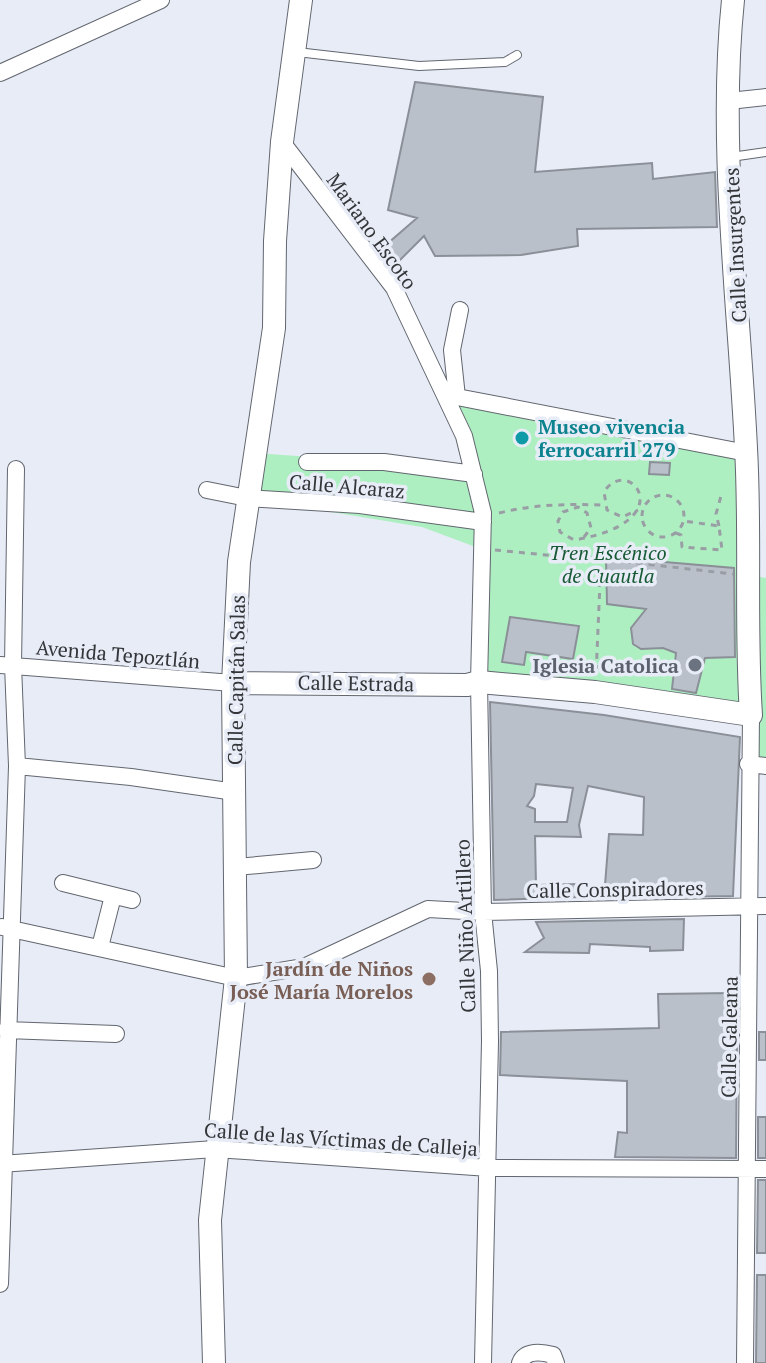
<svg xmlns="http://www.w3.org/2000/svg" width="766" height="1363" font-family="'PT Serif',serif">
<rect width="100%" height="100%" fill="#e7ecf6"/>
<path fill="#aeefc2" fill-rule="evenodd" d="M445,391L747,453L749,575L766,578V766L748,764L751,716L479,682L481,549L422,527L247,498L254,453L384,462L473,474ZM736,575H748L739,630Z"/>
<path fill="#bac0c9" stroke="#8b9098" stroke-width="2" fill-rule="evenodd" d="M415,82L543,97L535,172L652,163L653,179L715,172L717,227L577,229L578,246L521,255L435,256L424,236L392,268L379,251L417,218L388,210Z
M650,462L670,463L669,475L649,474Z
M606,557L734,568L735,657L705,658L696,693L672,689L676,653L663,648L641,649L633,644L631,628L646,609L607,604Z
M510,617L579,626L573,659L526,652L524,665L502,662Z
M490,702L604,715L740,737L733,896L604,898L609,834L643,835L644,797L588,786L579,825L581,837L535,836L536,885L578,884L579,897L494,900ZM536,784L573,788L567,822H535V809L527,806L534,796Z
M684,919L683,950L650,951V947L590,944L589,953L525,952L544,938L536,922Z
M731,993L730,1029L737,1032L736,1158L615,1157L618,1132L627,1133V1081L500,1075L501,1032L659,1028L658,994Z
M759,1032H766V1060H759Z
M758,1117H766V1158H758Z
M758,1180H766V1253H757Z
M757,1275H766V1363H756Z"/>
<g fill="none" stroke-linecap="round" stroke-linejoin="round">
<g stroke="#62666f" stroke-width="10">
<path id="lane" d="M297,52L419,66L505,62L517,55
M731,157L766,152"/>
</g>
<g stroke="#62666f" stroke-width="18">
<path id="street" d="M0,73L161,0
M729,101L766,97
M282,142L394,288L464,436L483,513L479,682L483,912L489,971L490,1041L483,1363
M445,391L457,397L747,453
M457,397L452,350L460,310
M307,462H384L474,474
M207,490L247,498L360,505L483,522
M0,665L233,683
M748,764L766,766
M17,766L131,777L235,792
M236,867L313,860
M63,883L132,900
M2,927L236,978L304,967L428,909L483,912L766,906
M100,947L113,896
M6,1030L116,1034
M0,1164L215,1149L489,1168L766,1169
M0,1284L17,766L13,665L16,469
M520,1363C525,1350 542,1352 553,1355L556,1363
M745,1363L751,715"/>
</g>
<g stroke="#62666f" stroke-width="24">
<path id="secondary" d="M233,683L467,685L479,682L595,692L751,715C745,626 751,537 746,448C739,303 718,144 733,0
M214,1363L210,1220L236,978L233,683L239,562L274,328L275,241L282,142L301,0"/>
</g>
<path stroke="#999da4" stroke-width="3" stroke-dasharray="6 6" stroke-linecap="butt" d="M642 516a21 21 0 1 1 42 0a21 21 0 1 1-42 0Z
M499,513C536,504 568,504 604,505
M719,526L716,514L721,496
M676,533L681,535L682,547L722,550L719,526L684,521
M584,537L591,528L587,513L578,507L563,512L558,521L560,532L574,540C685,522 628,453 604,492L607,510L622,517L638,510
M495,550L567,557
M577,557L571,561L567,557L574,553L577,557L601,559L596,676
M601,559L733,574"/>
<use href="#lane" stroke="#fff" stroke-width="8"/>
<use href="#street" stroke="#fff" stroke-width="16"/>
<use href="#secondary" stroke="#fff" stroke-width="22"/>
</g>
<circle fill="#0f9aa8" stroke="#e7ecf6" stroke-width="3" cx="522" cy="438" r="8"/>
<circle fill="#6b7280" stroke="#e7ecf6" stroke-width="3" cx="695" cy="665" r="8"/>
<circle fill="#8d6e63" stroke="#e7ecf6" stroke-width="3" cx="429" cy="979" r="8"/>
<g text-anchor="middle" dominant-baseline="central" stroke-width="7" stroke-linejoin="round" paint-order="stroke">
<g font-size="20" fill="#333539" stroke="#e7ecf6">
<text transform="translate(372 231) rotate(54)">Mariano Escoto</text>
<text transform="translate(735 245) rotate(-93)">Calle Insurgentes</text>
<text transform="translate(347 486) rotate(5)">Calle Alcaraz</text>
<text transform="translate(118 654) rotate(5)">Avenida Tepoztlán</text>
<text transform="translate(236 680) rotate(-89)">Calle Capitán Salas</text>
<text transform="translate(356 683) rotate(1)">Calle Estrada</text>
<text transform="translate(615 889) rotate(-1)">Calle Conspiradores</text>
<text transform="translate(465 926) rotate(-92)">Calle Niño Artillero</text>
<text transform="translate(729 1037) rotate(-89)">Calle Galeana</text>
<text transform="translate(341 1139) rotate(4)">Calle de las Víctimas de Calleja</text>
</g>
<g font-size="20" font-weight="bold" fill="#0d838f" stroke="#e7ecf6" text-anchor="start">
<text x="538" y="426">Museo vivencia<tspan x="538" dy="23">ferrocarril 279</tspan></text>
</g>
<g font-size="20" font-style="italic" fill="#175934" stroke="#e7ecf6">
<text x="608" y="552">Tren Escénico<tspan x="608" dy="23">de Cuautla</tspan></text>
</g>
<g font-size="20" font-weight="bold" fill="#5b616d" stroke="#e7ecf6" text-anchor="end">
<text x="679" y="665">Iglesia Catolica</text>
</g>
<g font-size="20" font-weight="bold" fill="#785e54" stroke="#e7ecf6" text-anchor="end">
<text x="413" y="968">Jardín de Niños<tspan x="413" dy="23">José María Morelos</tspan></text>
</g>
</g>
</svg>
